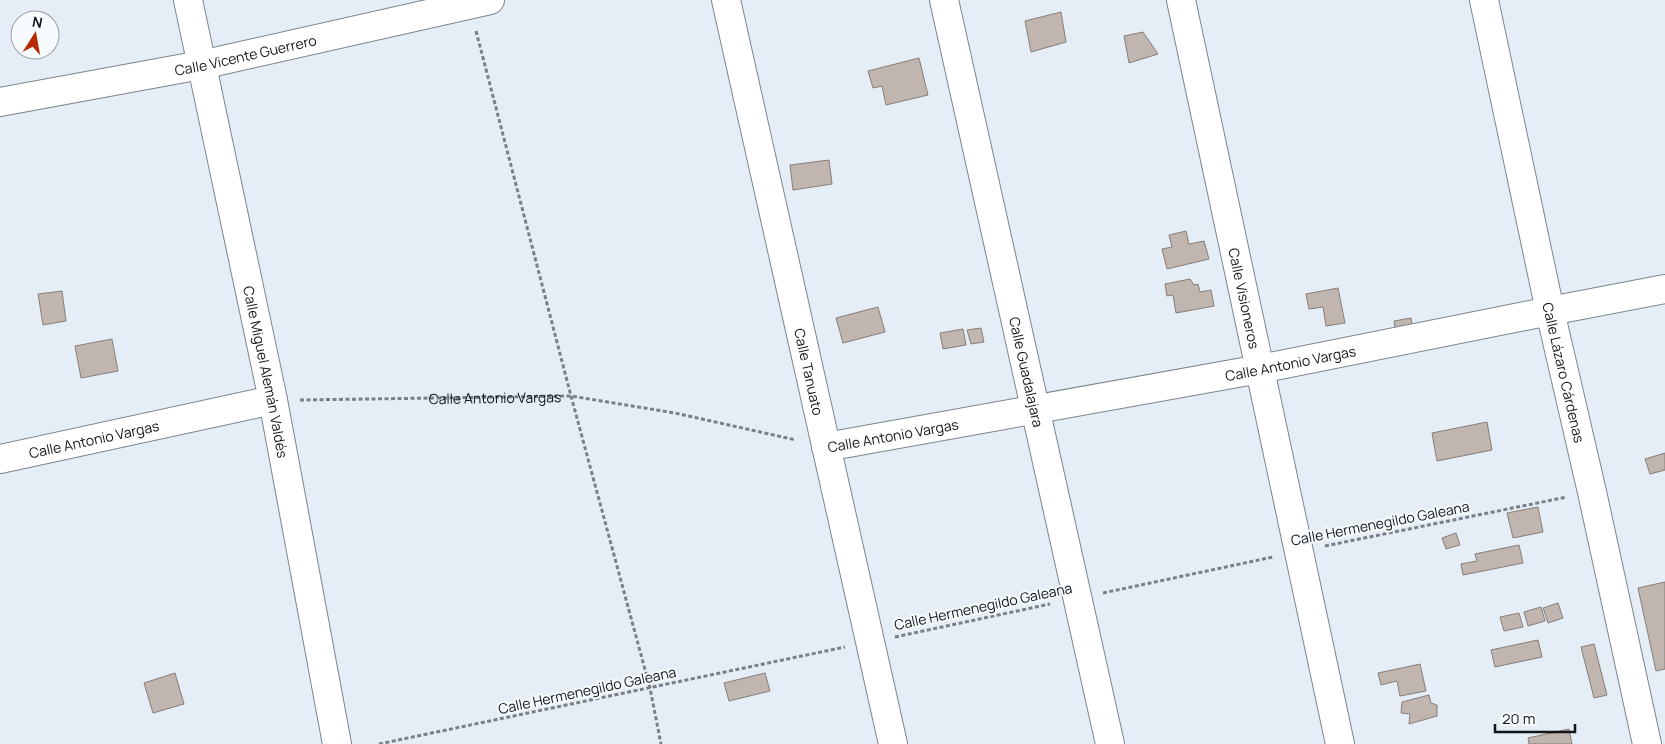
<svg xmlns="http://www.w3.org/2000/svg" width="1665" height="744" font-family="Manrope,sans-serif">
<rect width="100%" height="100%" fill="#e5eef6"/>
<path fill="#c0b5af" stroke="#877d78" d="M1061,12L1066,42L1031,52L1025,21Z
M1143,32L1158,54L1129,63L1124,36Z
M919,58L928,95L886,105L882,86L873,88L868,71Z
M829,160L832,184L793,190L790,165Z
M1186,231L1189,244L1204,241L1209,259L1167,269L1162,249L1172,247L1169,235Z
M1190,279L1194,285L1198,284L1200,292L1211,290L1214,306L1176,313L1173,295L1167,296L1165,284Z
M1338,288L1345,323L1326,326L1323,307L1309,309L1306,294Z
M62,291L66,321L43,325L38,294Z
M878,307L885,332L843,343L836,318Z
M1411,318L1413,329L1396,333L1394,321Z
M981,328L984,342L971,344L967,330Z
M963,329L966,345L943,349L940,333Z
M112,339L118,371L81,378L75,346Z
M1487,422L1492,450L1437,461L1432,433Z
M1665,453V470L1650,474L1645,459Z
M1538,507L1543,532L1513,538L1507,513Z
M1456,533L1460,545L1446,549L1442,538Z
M1519,545L1523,563L1463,575L1461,564L1477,561L1475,554Z
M1665,582V669L1656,671L1638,588Z
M1558,603L1563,618L1548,623L1543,608Z
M1541,607L1545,621L1528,626L1524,612Z
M1519,613L1523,627L1504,631L1500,617Z
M1538,640L1542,657L1495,667L1491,650Z
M1594,644L1607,695L1594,698L1581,647Z
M1420,664L1426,691L1400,696L1397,681L1381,685L1378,673Z
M175,673L184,704L153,713L144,683Z
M765,673L770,691L729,701L724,683Z
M1429,695L1431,703L1437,705V716L1409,724L1410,714L1401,713L1402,702Z
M1569,729L1572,744H1529L1528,738Z"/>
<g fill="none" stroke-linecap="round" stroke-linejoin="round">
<g stroke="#7c858c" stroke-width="30">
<g id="minor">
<path id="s2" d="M188,0L273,400L337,744"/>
<path id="s3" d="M726,0L893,744"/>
<path id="s4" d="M944,0L1110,744"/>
<path id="s5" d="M1181,0L1340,744"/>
<path id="s6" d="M1484,0L1550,311L1592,492L1647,744"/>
<path id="s7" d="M0,102L201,65L490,0"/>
<path id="s8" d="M826,447L1260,369L1550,311L1665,289"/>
<path id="s9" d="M0,459L273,400"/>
</g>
</g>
<g stroke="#7a8085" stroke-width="3" stroke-dasharray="4 2.5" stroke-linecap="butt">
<path d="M476,31L571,396L650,688L661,744"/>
<path id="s1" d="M300,400L571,396L675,413L796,440"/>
<path d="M1325,546L1567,497"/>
<path d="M1103,593L1273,557"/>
<path d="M895,637L1050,604"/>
<path d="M379,744L845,647"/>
</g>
<use href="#minor" stroke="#fff" stroke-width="28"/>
</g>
<g text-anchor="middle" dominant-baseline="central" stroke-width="4" stroke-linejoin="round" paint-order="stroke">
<g font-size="14" fill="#131619" stroke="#f7fbfe">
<text stroke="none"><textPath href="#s7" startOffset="250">Calle Vicente Guerrero</textPath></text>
<text stroke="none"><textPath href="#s5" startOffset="305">Calle Visioneros</textPath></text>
<text stroke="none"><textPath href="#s8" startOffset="472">Calle Antonio Vargas</textPath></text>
<text stroke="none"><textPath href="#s2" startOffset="380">Calle Miguel Alemán Valdés</textPath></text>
<text stroke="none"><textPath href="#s3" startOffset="381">Calle Tanuato</textPath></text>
<text stroke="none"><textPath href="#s4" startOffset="381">Calle Guadalajara</textPath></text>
<text stroke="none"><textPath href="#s6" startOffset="381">Calle Lázaro Cárdenas</textPath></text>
<text stroke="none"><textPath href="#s1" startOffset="195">Calle Antonio Vargas</textPath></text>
<text stroke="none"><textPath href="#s8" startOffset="68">Calle Antonio Vargas</textPath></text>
<text stroke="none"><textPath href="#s9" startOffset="96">Calle Antonio Vargas</textPath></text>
<text transform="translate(1380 523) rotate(-11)">Calle Hermenegildo Galeana</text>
<text transform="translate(983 606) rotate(-12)">Calle Hermenegildo Galeana</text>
<text transform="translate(587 690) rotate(-12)">Calle Hermenegildo Galeana</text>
</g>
</g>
<g transform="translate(35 35) rotate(11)"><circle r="24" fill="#f7fbfe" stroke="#9c9fa2"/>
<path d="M0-4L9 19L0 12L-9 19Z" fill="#b62b01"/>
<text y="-8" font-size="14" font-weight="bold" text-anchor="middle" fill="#131619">N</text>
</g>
<path d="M1495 724v8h80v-8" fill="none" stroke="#131619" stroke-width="2.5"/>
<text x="1502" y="724" font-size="15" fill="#131619" stroke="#f7fbfe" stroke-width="4" paint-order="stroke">20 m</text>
</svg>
